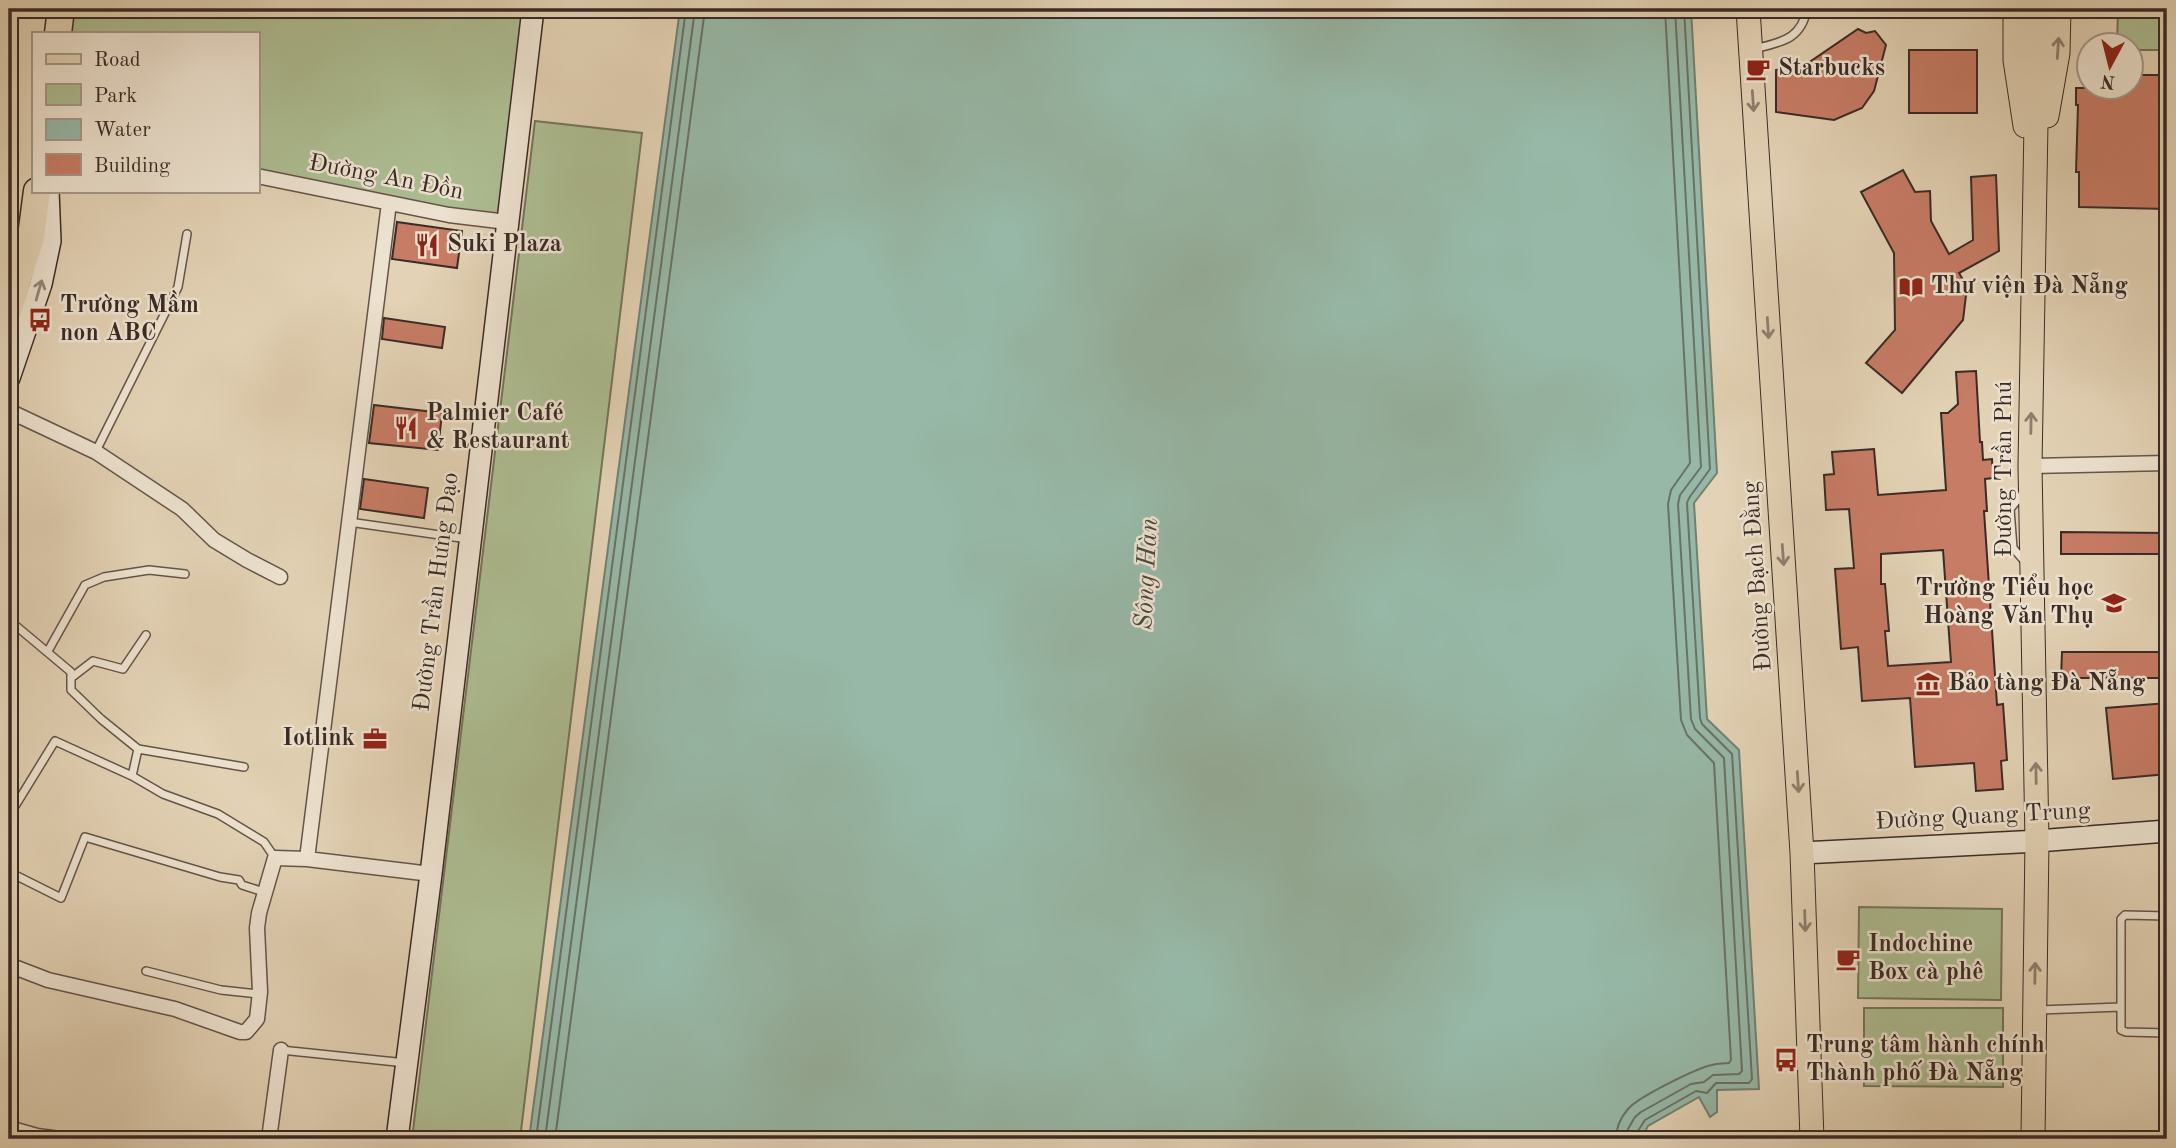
<svg xmlns="http://www.w3.org/2000/svg" width="2176" height="1148" font-family="'Old Standard TT',serif">
<rect width="100%" height="100%" fill="#e3d2b5"/>
<filter id="stains"><feTurbulence type="fractalNoise" baseFrequency=".00286" numOctaves="4"/><feColorMatrix values="0 0 0 0 .2 0 0 0 0 .09 0 0 0 0 .02 0 0 0 .5 -.17"/></filter>
<radialGradient id="worn" r=".72"><stop offset=".6" stop-color="#630" stop-opacity="0"/><stop offset="1" stop-color="#630" stop-opacity=".3"/></radialGradient>
<path fill="#adbd92" stroke="#74745c" stroke-width="2" d="M61,9H533L507,222L257,175V33H58Z
M2118,9H2161L2159,50H2131L2130,46L2117,45Z
M535,121L642,133L520,1139H412Z
M1859,907L2002,909L2001,1000L1858,998Z
M1864,1008H2003V1087L1864,1086Z"/>
<path fill="#97b8a7" stroke="#728073" stroke-width="2" d="M680,9H1691L1717,473L1694,503L1707,719L1739,750L1759,1089L1717,1090V1112L1710,1117L1699,1097L1648,1126L1641,1139H529Z"/>
<g fill="none" stroke-linecap="round" stroke-linejoin="round">
<path stroke="#687266" stroke-width="2" d="M536,1139L686,9
M545,1139L695,9
M555,1139L705,9
M1616,1139C1616,1128 1621,1117 1628,1109C1638,1097 1697,1068 1712,1065C1718,1063 1723,1064 1729,1063L1731,1060L1714,763L1687,735L1681,720L1668,504L1671,490L1690,463L1665,9
M1626,1139L1628,1129L1635,1117L1641,1112L1691,1084L1704,1082L1713,1075L1739,1074L1742,1071L1724,758L1695,729L1691,719L1678,504L1680,495L1701,467L1675,9
M1635,1139L1636,1134L1645,1120L1696,1091L1707,1093L1716,1083H1749L1752,1079L1732,754L1702,724L1700,718L1687,503L1689,498L1710,469L1684,9"/>
</g>
<path fill="#c77c66" stroke="#3a2b26" stroke-width="2" fill-rule="evenodd" d="M1858,29L1866,33L1875,31L1886,45L1874,91L1862,108L1834,120L1776,112V70L1808,63Z
M1909,50H1977V113H1909Z
M2131,75H2167V209L2079,207V172H2076L2078,105H2076V88H2131Z
M1903,170L1915,192L1930,191L1931,221L1949,254L1973,240L1971,177L1996,175L1999,251L1959,273L1967,287L1963,320L1902,393L1866,363L1895,330L1894,253L1861,192Z
M397,222L462,231L457,268L392,259Z
M384,318L445,327L442,348L382,339Z
M1976,371L1980,442H1982L1983,460L1992,459L1993,478L1985,479L1987,511H1984L1997,705L2003,704L2007,760L2001,761L2003,789L1976,791L1974,763L1915,767L1910,698L1862,701L1858,647L1841,649L1835,569L1854,568L1849,509L1826,510L1824,475L1834,474L1832,452L1874,449L1878,495L1946,490L1941,413H1948L1958,404L1956,372ZM1943,550L1951,662L1888,666L1885,631H1889L1885,584H1881V554Z
M374,405L442,413L438,450L369,443Z
M364,479L428,488L424,518L360,509Z
M2061,532L2167,533V554H2061Z
M2062,652H2167V678H2061Z
M2167,703V774L2113,779L2106,708Z"/>
<g fill="none" stroke-linecap="round" stroke-linejoin="round">
<g stroke="#64554a" stroke-width="10">
<path id="lane" d="M1754,49C1781,42 1801,40 1807,9
M96,451L178,287L187,234
M2024,492L2010,509L2013,548L2027,564
M349,522L468,539
M9,620L71,672V690L101,719L138,749L244,767
M48,651L85,585L104,577L149,570L185,574
M71,678L93,661L123,669L146,635
M138,749L132,776L163,794L218,814L264,842L275,858
M9,816L55,741L132,776
M9,872L61,898L85,837L220,877L239,880L242,885L264,892
M2167,916L2125,915L2121,919V1030L2126,1032L2167,1033
M146,971L221,990L259,994
M2039,1010L2121,1007
M281,1050L406,1063"/>
</g>
<g stroke="#64554a" stroke-width="17">
<path id="street" d="M257,176L449,215L507,222
M9,411L96,452L182,509L214,540L247,560L280,577
M2030,466L2167,463
M307,859L389,203
M9,965L48,980L175,1009L240,1032H246L257,1019L260,992L257,928L259,913L275,858L307,859L431,874
M9,1128L37,1136L60,1139
M269,1139L281,1050"/>
</g>
<g stroke="#3a2b26" stroke-width="24">
<path id="secondary" d="M9,378L41,284L50,241L48,191
M1802,853L2037,841L2167,831
M397,1139L431,874L533,9"/>
</g>
<g stroke="#3a2b26" stroke-width="25">
<path id="primary" d="M1748,9L1802,853L1812,1139
M2015,9V60L2025,126
M2047,116L2058,53L2059,9
M2033,1139L2037,841L2030,466L2038,9"/>
</g>
<g stroke="#3a2b26" stroke-width="29">
<path id="highway" d="M58,33L61,9
M9,308L31,237L37,191"/>
</g>
<use href="#lane" stroke="#ede2cf" stroke-width="7"/>
<use href="#street" stroke="#ede2cf" stroke-width="14"/>
<use href="#secondary" stroke="#ede2cf" stroke-width="21"/>
<use href="#primary" stroke="#e3d2b5" stroke-width="23"/>
<use href="#highway" stroke="#e3d2b5" stroke-width="26"/>
</g>
<defs><path id="oneway-shaft" d="M-6 0H5M1.5-3L5.5 0L1.5 3" fill="none" stroke-width="1.6" stroke-linecap="round" stroke-linejoin="round" transform="scale(1.75)"/></defs>
<g stroke="#8e7e6e">
<use href="#oneway-shaft" transform="translate(2058 48) rotate(-86)"/>
<use href="#oneway-shaft" transform="translate(1753 101) rotate(86)"/>
<use href="#oneway-shaft" transform="translate(1768 328) rotate(86)"/>
<use href="#oneway-shaft" transform="translate(2031 423) rotate(-89)"/>
<use href="#oneway-shaft" transform="translate(1783 555) rotate(86)"/>
<use href="#oneway-shaft" transform="translate(2036 773) rotate(-91)"/>
<use href="#oneway-shaft" transform="translate(1798 782) rotate(86)"/>
<use href="#oneway-shaft" transform="translate(1805 921) rotate(88)"/>
<use href="#oneway-shaft" transform="translate(2035 973) rotate(-89)"/>
</g>
<use stroke="#94867a" href="#oneway-shaft" transform="translate(39 290) rotate(-74)"/>
<defs>
<g id="cafe-bare" transform="scale(1.89)"><path d="M-5.5-4.5H6V0H3Q3 3.5 0 3.5H-2.5Q-5.5 3.5-5.5 0ZM3-3.2v2h1.7v-2ZM-6 4.5H4V6H-6Z" fill="#8f2418" stroke="#ede2cf" stroke-width="2.5" paint-order="stroke"/></g>
<g id="restaurant-bare" transform="scale(1.89)"><path d="M-5-6h1v4h1v-4h1v4h1v-4h1v5L-1.5 .5V6h-2V.5L-5-1ZM5-6V6H3V1.5H1.5Q1.5-4 5-6Z" fill="#8f2418" stroke="#ede2cf" stroke-width="2.5" paint-order="stroke"/></g>
<g id="library-bare" transform="scale(1.89)"><path d="M-6-4Q-3-5.5-.7-3.5V5Q-3 3-6 4ZM6-4Q3-5.5 .7-3.5V5Q3 3 6 4Z" fill="#8f2418" stroke="#ede2cf" stroke-width="2.5" paint-order="stroke"/></g>
<g id="bus-bare" transform="scale(1.89)"><path d="M-5-6H5V4H4V6H2V4H-2V6H-4V4H-5ZM-3.5-4V0h7V-4ZM-3.5 1.2v1.5H-2V1.2ZM2 1.2v1.5H3.5V1.2Z" fill="#8f2418" stroke="#ede2cf" stroke-width="2.5" paint-order="stroke"/></g>
<g id="school-bare" transform="scale(1.89)"><path d="M0-5L7-2L0 1L-7-2ZM-4 1L0 2.5L4 1V4Q0 6-4 4Z" fill="#8f2418" stroke="#ede2cf" stroke-width="2.5" paint-order="stroke"/></g>
<g id="museum-bare" transform="scale(1.89)"><path d="M0-6L6-3V-2H-6V-3ZM-5-1h2V3h-2ZM-1-1h2V3h-2ZM3-1h2V3H3ZM-6 4H6V6H-6Z" fill="#8f2418" stroke="#ede2cf" stroke-width="2.5" paint-order="stroke"/></g>
<g id="office-bare" transform="scale(1.89)"><path d="M-6-3h4V-5.5h4V-3h4V5H-6ZM-1-4.5V-3h2v-1.5ZM-6 0V1H6V0Z" fill="#8f2418" stroke="#ede2cf" stroke-width="2.5" paint-order="stroke"/></g>
</defs>
<g fill-rule="evenodd">
<use href="#cafe-bare" x="1758" y="69"/>
<use href="#restaurant-bare" x="427" y="245"/>
<use href="#library-bare" x="1911" y="287"/>
<use href="#bus-bare" x="40" y="320"/>
<use href="#restaurant-bare" x="406" y="428"/>
<use href="#school-bare" x="2114" y="603"/>
<use href="#museum-bare" x="1928" y="684"/>
<use href="#office-bare" x="375" y="739"/>
<use href="#cafe-bare" x="1848" y="959"/>
<use href="#bus-bare" x="1786" y="1060"/>
</g>
<g text-anchor="middle" dominant-baseline="central" stroke-width="5" stroke-linejoin="round" paint-order="stroke">
<g font-size="24" font-weight="bold" fill="#3a2b26" stroke="#ede2cf" text-anchor="start">
<text x="1778" y="69">Starbucks</text>
<text x="447" y="245">Suki Plaza</text>
<text x="1931" y="287">Thư viện Đà Nẵng</text>
<text x="60" y="306">Trường Mầm<tspan x="60" dy="28">non ABC</tspan></text>
<text x="426" y="414">Palmier Café<tspan x="426" dy="28">&amp; Restaurant</tspan></text>
<text x="2094" y="589" text-anchor="end">Trường Tiểu học<tspan x="2094" dy="28">Hoàng Văn Thụ</tspan></text>
<text x="1948" y="684">Bảo tàng Đà Nẵng</text>
<text x="355" y="739" text-anchor="end">Iotlink</text>
<text x="1868" y="945">Indochine<tspan x="1868" dy="28">Box cà phê</tspan></text>
<text x="1806" y="1046">Trung tâm hành chính<tspan x="1806" dy="28">Thành phố Đà Nẵng</tspan></text>
</g>
<g font-size="24" fill="#3a2b26" stroke="#ede2cf">
<text transform="translate(386 178) rotate(11)">Đường An Đồn</text>
<text transform="translate(2005 469) rotate(-90)">Đường Trần Phú</text>
<text transform="translate(1758 576) rotate(-94)">Đường Bạch Đằng</text>
<text transform="translate(437 592) rotate(-83)">Đường Trần Hưng Đạo</text>
<text transform="translate(1983 817) rotate(-3)">Đường Quang Trung</text>
</g>
<g font-size="26" font-style="italic" fill="#4d4740" stroke="#ede2cf">
<text transform="translate(1147 574) rotate(-87)">Sông Hàn</text>
</g>
</g>
<rect width="2176" height="1148" fill="none" stroke="#e3d2b5" stroke-width="35"/>
<rect x="10" y="10" width="2155" height="1127" fill="none" stroke="#3a2b26" stroke-width="3.5"/>
<rect x="18" y="18" width="2141" height="1113" fill="none" stroke="#3a2b26" stroke-width="2"/>
<rect x="32" y="32" width="228" height="161" fill="#ede2cf" stroke="#a5998b" stroke-width="2"/>
<rect x="46" y="54" width="35" height="10" fill="#e3d2b5" stroke="#a5998b" stroke-width="2"/>
<text x="94" y="66" font-size="21" fill="#3a2b26">Road</text>
<rect x="46" y="84" width="35" height="21" fill="#adbd92" stroke="#a5998b" stroke-width="2"/>
<text x="94" y="102" font-size="21" fill="#3a2b26">Park</text>
<rect x="46" y="119" width="35" height="21" fill="#97b8a7" stroke="#a5998b" stroke-width="2"/>
<text x="94" y="136" font-size="21" fill="#3a2b26">Water</text>
<rect x="46" y="154" width="35" height="21" fill="#c77c66" stroke="#a5998b" stroke-width="2"/>
<text x="94" y="172" font-size="21" fill="#3a2b26">Building</text>
<g transform="translate(2110 66) rotate(187)"><circle r="33" fill="#ede2cf" stroke="#a5998b" stroke-width="2"/>
<path d="M0-5L12 26L0 18L-12 26Z" fill="#8f2418"/>
<text y="-10" font-size="19" font-weight="bold" text-anchor="middle" fill="#3a2b26">N</text>
</g>
<rect width="100%" height="100%" filter="url(#stains)"/>
<rect width="100%" height="100%" fill="url(#worn)"/>
</svg>
